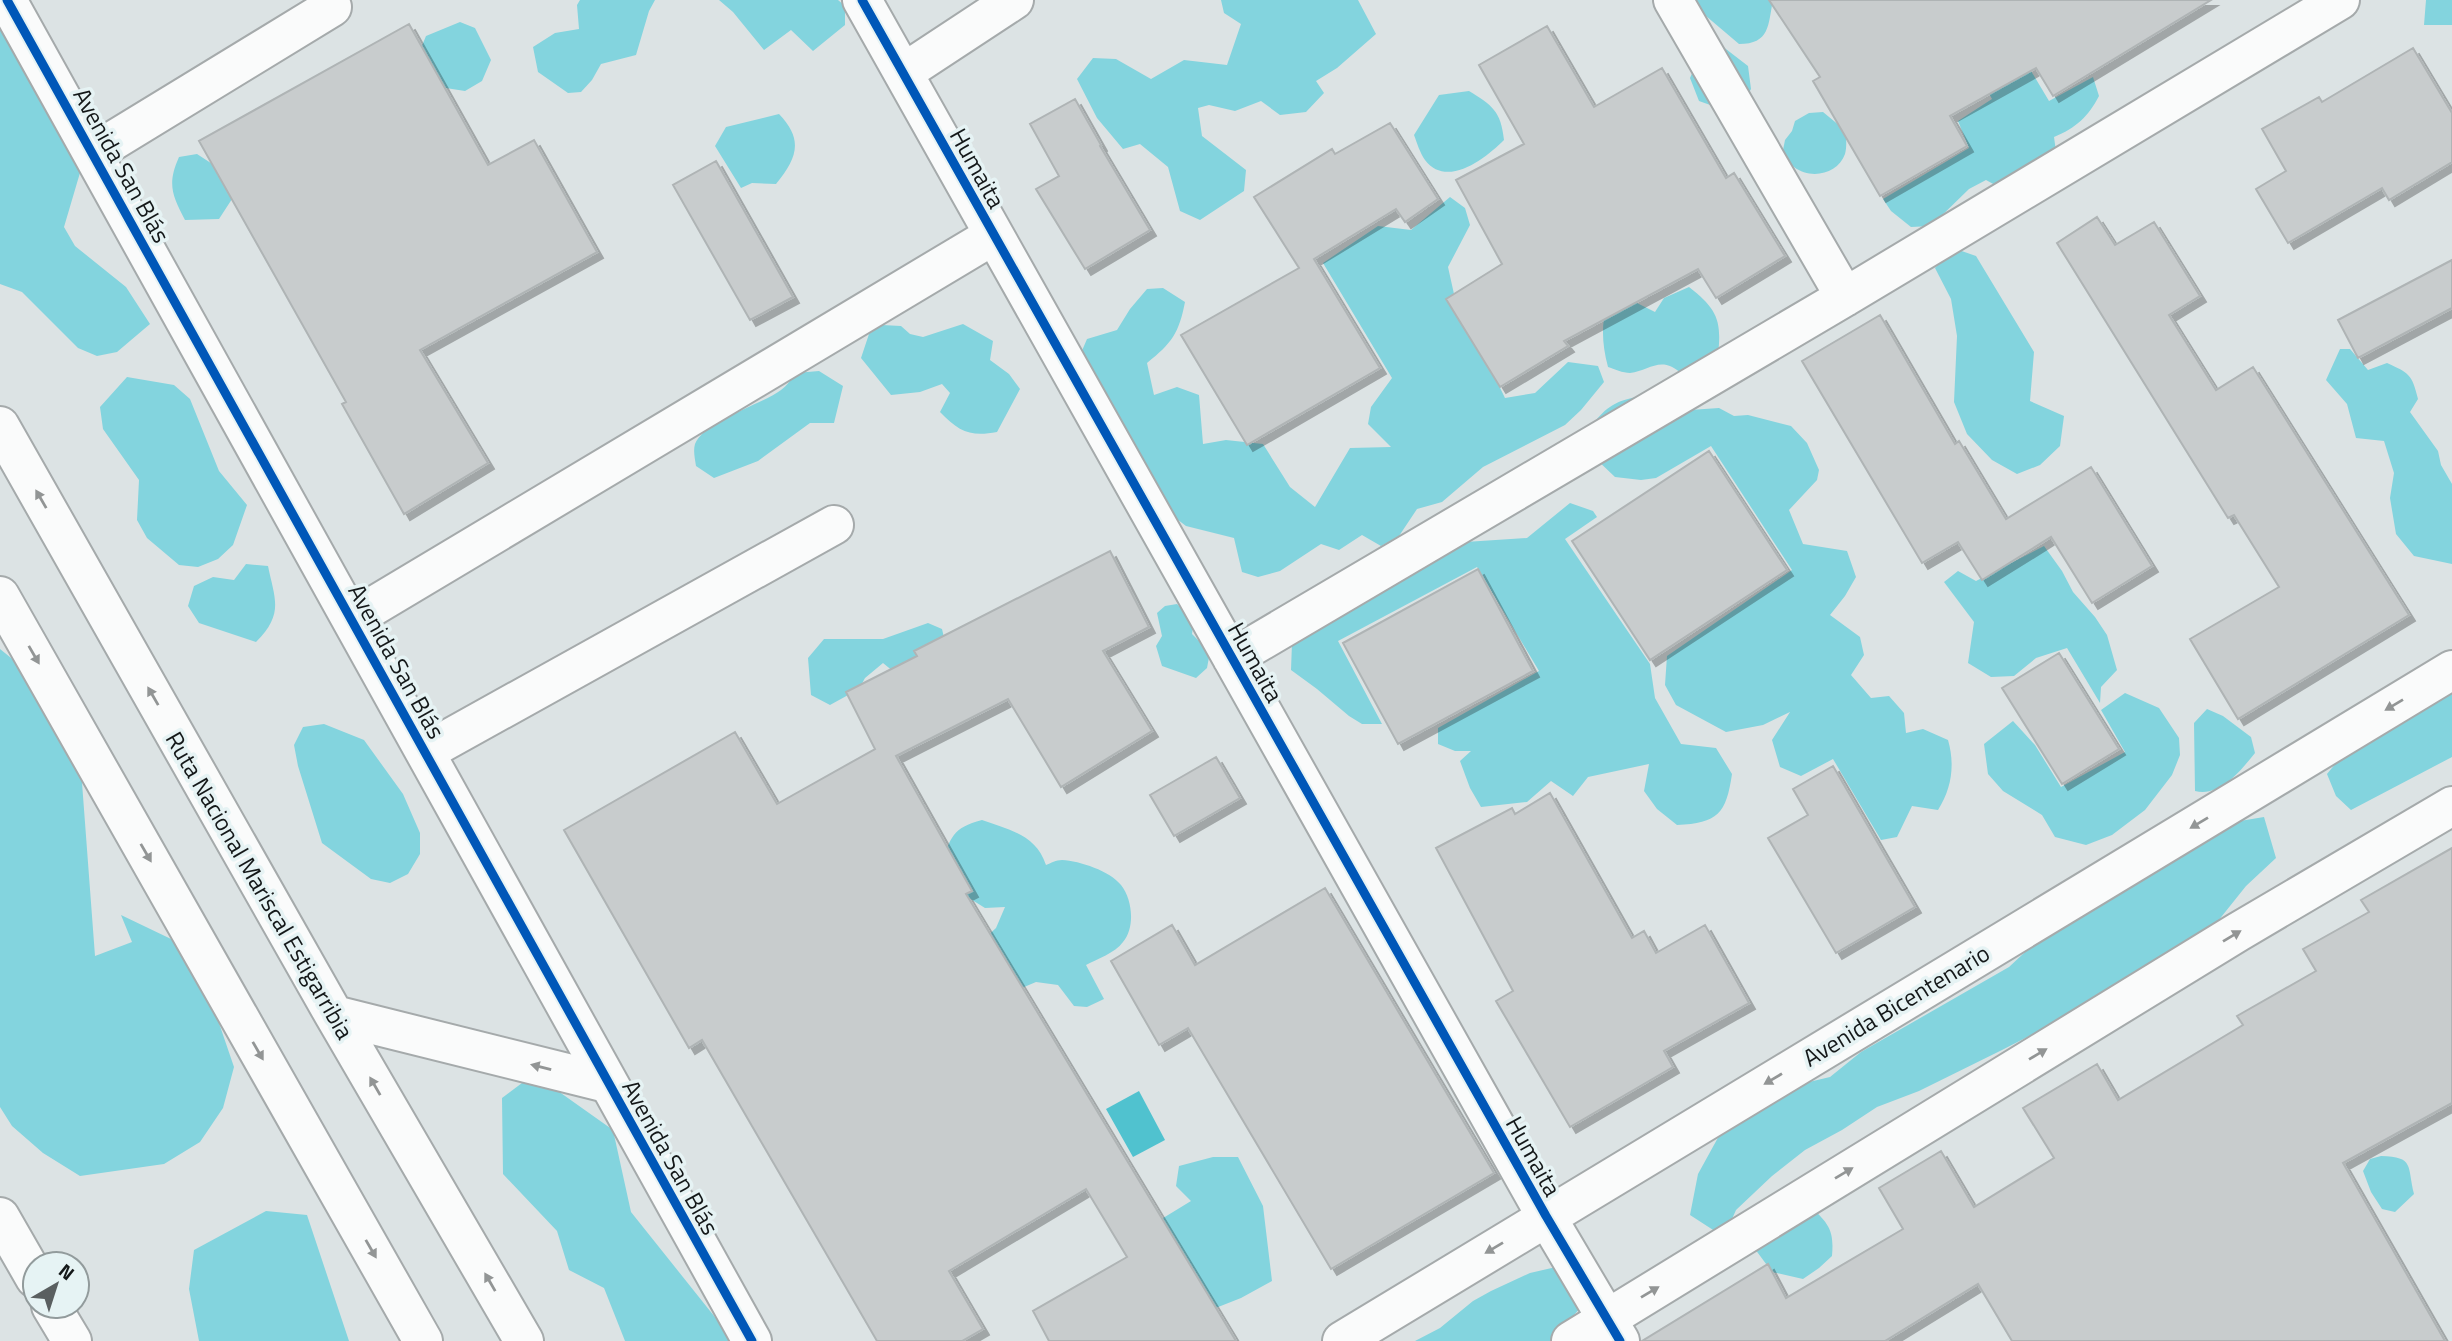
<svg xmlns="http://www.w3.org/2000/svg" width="2452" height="1341" font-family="'Titillium Web',sans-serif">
<defs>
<filter id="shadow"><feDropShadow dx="6" dy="6" stdDeviation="0" flood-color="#0004"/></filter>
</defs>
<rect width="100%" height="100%" fill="#dce3e4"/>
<path fill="#83d4de" d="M580,0H655L649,11L636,55L601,64L592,80L581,92L568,93L538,72L533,47L555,33L579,29L577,5Z
M719,0H838L845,6V25L813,51L791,30L764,50L733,12Z
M1221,0H1358L1376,34L1337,68L1316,81L1324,93L1306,112L1280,115L1261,101L1235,111L1209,105L1198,108L1202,136L1246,170L1244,191L1200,220L1180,211L1168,167L1140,144L1123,149L1097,118L1077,79L1093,58L1116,59L1151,79L1184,60L1227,65L1241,24L1224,13Z
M1695,0H1773C1768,25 1770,44 1739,44L1706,16Z
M2426,0H2452V25H2424Z
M1991,4L2049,101L2093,77L2099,96C2088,117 2076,128 2054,137L2059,173L2015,196L1986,180L1969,189L1931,226L1911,227L1891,211L1883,199L1969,148L1958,121L1992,99L1951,24Z
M0,7L82,166L64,227L75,246L126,287L150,324L117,352L97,356L78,348L22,292L0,284Z
M460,22L475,28L491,60L482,81L465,91L433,86L417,58L426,36Z
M1722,46L1748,66L1751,89L1744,101L1713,106L1699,101L1690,78L1701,53Z
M1469,91C1492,105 1501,111 1504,140C1486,158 1447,189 1425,160C1420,153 1417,143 1414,135L1439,95Z
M1823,112L1846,131C1846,138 1847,147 1845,154C1838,174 1811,180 1794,167C1789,164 1786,159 1782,155L1785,140L1792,131L1795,121L1809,113Z
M779,114C804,140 797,158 776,184L752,183L741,188L715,146L726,127Z
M197,154L223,171L232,199L219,219L185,220C172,195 167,184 179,157Z
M1450,197L1465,208L1470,225L1448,267L1454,294L1505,398L1535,393L1568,362L1598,366L1604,382L1581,410L1565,425L1483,467L1442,502L1417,509L1399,536L1381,546L1362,535L1339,550L1321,544L1280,571L1258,577L1242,572L1234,538L1186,526L1169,513L1115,438L1121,422L1108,415L1078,360L1087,339L1117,330L1130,309L1147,289L1163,288L1185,302C1179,333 1172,343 1147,363L1154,395L1177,387L1199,395L1203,444L1226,440L1263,444L1290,487L1315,507L1350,448L1391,447L1368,424L1371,407L1392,378L1323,263L1378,226L1411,230Z
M1953,248L1976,256L2034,352L2030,401L2064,416L2060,446L2040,465L2017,474L1992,460L1967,434L1954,402L1957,336L1951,299L1935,268Z
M1689,287C1717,309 1722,320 1718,355L1683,375C1661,354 1650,371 1630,373C1623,373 1614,369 1608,367C1602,344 1601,326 1607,303L1625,297L1655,312L1664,298Z
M963,324L993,341L990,360L1009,374L1020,389L997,432C971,437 959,432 940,412L950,393L942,384L920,392L891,395L861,358L869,334L882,325L901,326L910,334L923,337Z
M2340,349H2350L2368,370L2387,363C2409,373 2412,374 2418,399L2410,412L2438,451L2441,465L2452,484V564L2414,556L2396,534L2390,498L2394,473L2384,441L2356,438L2347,404L2326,380Z
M819,371L843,386L834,423H810L758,461L714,478L696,466C695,459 693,451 695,444C704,421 763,404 781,390C787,386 791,379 796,373Z
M127,377L174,385L190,399L219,471L247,505L233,545L218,559L198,567L179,565L147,538L137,520L139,480L103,429L100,407Z
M1640,396L1690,410L1719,408L1734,416L1748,415L1791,426L1807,443L1819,470L1817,480L1789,510L1803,544L1847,551L1856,577L1845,596L1830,615L1860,637L1864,655L1851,675L1871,698L1889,696L1904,713L1906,733L1923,729L1948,740C1955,764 1952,788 1938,810L1912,806L1897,837L1881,840L1833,759L1801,776L1780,767L1772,740L1790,712L1763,725L1726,732L1676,705L1665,685L1667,656L1792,570L1711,446L1656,478L1641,480L1615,477L1594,457L1592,425C1607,406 1616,401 1640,396Z
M1570,503L1593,511L1597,517L1565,539L1650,664L1655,698L1681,744L1716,748L1732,774C1726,814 1718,823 1677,825L1657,809L1644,791L1649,764L1588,777L1573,796L1551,781L1527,802L1481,807L1470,788L1460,761L1471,751H1455L1438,744V728L1539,671L1477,567L1338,641L1382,724H1362L1349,716L1317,689L1291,670L1292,643L1338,613L1366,603L1384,577L1450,543L1527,538Z
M2044,546L2062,571L2073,592L2095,617L2107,635L2117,670L2101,687L2100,703L2067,648L2036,658L2014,676L1991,677L1968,663L1974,622L1944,582L1958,571L1976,581Z
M246,564L268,566C275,600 284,614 256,642L199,623L188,606L194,586L213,577L234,580Z
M1177,604L1194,620L1192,634L1210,652L1207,668L1196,678L1162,666L1156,646L1162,636L1157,613L1165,606Z
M928,623L942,629L945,642L894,672L883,663L865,678L859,689L830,705L811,695L808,658L824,639H883Z
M0,649L42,683L80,756L95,956L132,942L121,915L194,950L234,1067L223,1108L200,1142L164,1164L80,1176L43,1153L12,1126L0,1107Z
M2452,680V757L2351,810L2336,796L2327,774L2341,757Z
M2125,693L2159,708L2179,738L2180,755L2172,775L2145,810L2112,835L2086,845L2055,837L2042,815L2003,791L1988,774L1984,744L2013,721L2035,745L2061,787L2125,752L2101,710Z
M2207,709L2223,716L2251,737L2255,753C2240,771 2221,797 2195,791L2194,723Z
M324,724L364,740L403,794L420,833V854L408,874L390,883L371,879L322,843L298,766L294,745L303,727Z
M2264,817L2276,858L2246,886L2194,951L2002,1050L1919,1091L1877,1107L1842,1130L1805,1150L1772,1176L1736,1210L1724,1237L1690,1215L1698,1174L1720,1134L1788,1087L1830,1077L1861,1052L2009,967L2038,940L2222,824Z
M982,820C1010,830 1036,835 1046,865C1051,863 1056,860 1062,860C1080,861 1110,871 1121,885C1133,900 1135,928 1123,942C1115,953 1097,959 1086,965L1104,999L1087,1007L1074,1006L1058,985L1036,982L1017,990L980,943L996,928L1005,907L985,908L953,888L941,865C951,837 952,828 982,820Z
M534,1074L613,1130L631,1212L734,1341H625L604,1288L569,1270L557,1231L503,1174L502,1098Z
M2381,1156C2415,1157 2407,1166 2414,1194L2395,1212L2382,1209L2371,1192L2363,1171L2370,1159Z
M1213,1157H1238L1263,1206L1272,1281L1241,1298L1208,1311L1155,1223L1191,1201L1176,1186L1179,1166Z
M1813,1209C1830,1225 1834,1232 1832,1256L1819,1268L1803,1279L1772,1272L1755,1249Z
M266,1211L307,1215L349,1341H199L189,1289L194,1250Z
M1556,1267L1589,1298L1551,1341H1415L1440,1328L1473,1301L1491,1291L1530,1273Z"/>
<path fill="#50c2cf" d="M1139,1091L1165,1140L1133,1157L1106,1109Z"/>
<path fill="#c8cccd" stroke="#afb4b5" stroke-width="2" filter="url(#shadow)" d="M1769,0H2211L2053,96L2036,68L1950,116L1967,146L1880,196L1813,81L1820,77Z
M409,24L488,165L534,140L597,252L420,350L488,463L404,514L342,404L346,402L199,141Z
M1547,26L1594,107L1662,68L1726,178L1734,173L1785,256L1716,298L1698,269L1564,341L1568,346L1500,387L1446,299L1502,264L1456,180L1524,144L1479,65Z
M2413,48L2452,113V162L2389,200L2382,188L2288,243L2256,189L2286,171L2262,129L2319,97L2322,102Z
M1075,99L1101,145L1100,146L1150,230L1085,269L1036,189L1059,176L1030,124Z
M1390,123L1438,199L1405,222L1396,209L1314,259L1380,368L1247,445L1181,335L1299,268L1254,197L1332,149L1335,154Z
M716,161L793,297L750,320L673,185Z
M2097,217L2115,245L2154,222L2200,296L2169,315L2216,390L2253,367L2409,615L2238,719L2190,639L2279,587L2234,515L2228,518L2057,243Z
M2452,260V308L2358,358L2338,320Z
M1880,315L1955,444L1959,441L2006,519L2091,467L2152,566L2092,603L2051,537L1982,580L1958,542L1922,563L1802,361Z
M1709,451L1787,570L1650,660L1572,541Z
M1110,551L1149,627L1103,651L1152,731L1061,787L1008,699L896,756L972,891L966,894L1236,1341H1049L1033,1311L1127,1257L1086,1189L949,1271L983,1329L962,1341H877L702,1040L689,1048L564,830L735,732L777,804L875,749L846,692L917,656L914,651Z
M1478,569L1533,671L1398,744L1343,643Z
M2059,653L2119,749L2062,784L2002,688Z
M1216,757L1240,798L1174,836L1150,795Z
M1833,766L1915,907L1836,953L1768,838L1808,815L1793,789Z
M1550,793L1632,938L1644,931L1656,953L1705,925L1749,1003L1664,1051L1673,1067L1570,1127L1496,1001L1513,991L1436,848L1512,808L1515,814Z
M2452,848V1103L2343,1163L2445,1341H2012L1978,1284L1885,1341H1642L1768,1264L1786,1298L1903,1229L1879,1188L1941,1151L1974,1207L2054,1158L2023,1108L2097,1064L2118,1100L2243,1025L2237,1016L2316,971L2303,949L2369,912L2361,900Z
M1325,888L1494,1173L1331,1269L1188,1028L1159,1045L1111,961L1172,925L1195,965Z"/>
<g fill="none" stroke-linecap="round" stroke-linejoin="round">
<g stroke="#a5aaab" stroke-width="42">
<path id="minor" d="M7,0L752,1341
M862,0L1546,1216L1620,1341
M1673,0L1845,297
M903,73L1014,0
M93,153L332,7
M352,619L994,235
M1232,658L1845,297L2340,0
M425,752L834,525
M0,1217L35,1278
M51,1306L72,1341
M1342,1341L2452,670
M1571,1341L2238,932L2452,806"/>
</g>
<g stroke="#a5aaab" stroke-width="42">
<path id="highway" d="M0,426L334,1015L524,1341
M0,596L423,1341
M334,1015L607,1083"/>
</g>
<use href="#minor" stroke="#fafbfb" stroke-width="38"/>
<use href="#highway" stroke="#fafbfb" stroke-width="38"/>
<g stroke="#e6f3f4" stroke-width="13">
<path id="cycleway" d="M7,0L752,1341
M862,0L1546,1216L1620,1341"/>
</g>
<use href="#cycleway" stroke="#0057b8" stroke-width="9"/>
</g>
<defs><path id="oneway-solid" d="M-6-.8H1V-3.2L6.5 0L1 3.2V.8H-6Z" transform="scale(1.75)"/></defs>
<g fill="#929595">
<use href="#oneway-solid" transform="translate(41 499) rotate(-120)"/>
<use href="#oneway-solid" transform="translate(34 655) rotate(60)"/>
<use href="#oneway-solid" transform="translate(153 696) rotate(-120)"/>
<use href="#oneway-solid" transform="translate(2394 705) rotate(149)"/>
<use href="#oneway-solid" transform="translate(2199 823) rotate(149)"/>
<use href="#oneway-solid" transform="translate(146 853) rotate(60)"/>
<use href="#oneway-solid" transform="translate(2232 936) rotate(-31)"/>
<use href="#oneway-solid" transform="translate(258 1051) rotate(60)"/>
<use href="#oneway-solid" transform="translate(2038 1054) rotate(-31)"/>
<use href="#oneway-solid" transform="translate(541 1067) rotate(-166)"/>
<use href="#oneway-solid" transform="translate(1773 1079) rotate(149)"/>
<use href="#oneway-solid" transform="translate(375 1086) rotate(-120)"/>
<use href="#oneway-solid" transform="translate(1844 1173) rotate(-31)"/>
<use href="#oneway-solid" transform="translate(1494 1248) rotate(149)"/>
<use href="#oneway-solid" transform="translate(371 1249) rotate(60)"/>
<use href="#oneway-solid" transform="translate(490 1282) rotate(-120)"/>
<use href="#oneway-solid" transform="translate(1650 1292) rotate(-31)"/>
</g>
<g text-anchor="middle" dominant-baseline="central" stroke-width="7" stroke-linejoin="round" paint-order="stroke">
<g font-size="24" fill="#141819" stroke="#e6f3f4">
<text transform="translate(122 165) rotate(61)">Avenida San Blás</text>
<text transform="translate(978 168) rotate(61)">Humaita</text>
<text transform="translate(397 661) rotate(61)">Avenida San Blás</text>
<text transform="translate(1256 662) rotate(61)">Humaita</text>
<text transform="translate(260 885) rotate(60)">Ruta Nacional Mariscal Estigarribia</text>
<text transform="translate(1896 1005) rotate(-31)">Avenida Bicentenario</text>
<text transform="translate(1534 1156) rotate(61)">Humaita</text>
<text transform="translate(671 1157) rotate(61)">Avenida San Blás</text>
</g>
</g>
<g transform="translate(56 1285) rotate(39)"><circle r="33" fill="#e6f3f4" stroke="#929b9c" stroke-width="2"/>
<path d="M0-5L12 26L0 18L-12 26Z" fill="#5a5f60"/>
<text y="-10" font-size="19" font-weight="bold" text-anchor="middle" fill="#141819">N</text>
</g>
</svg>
